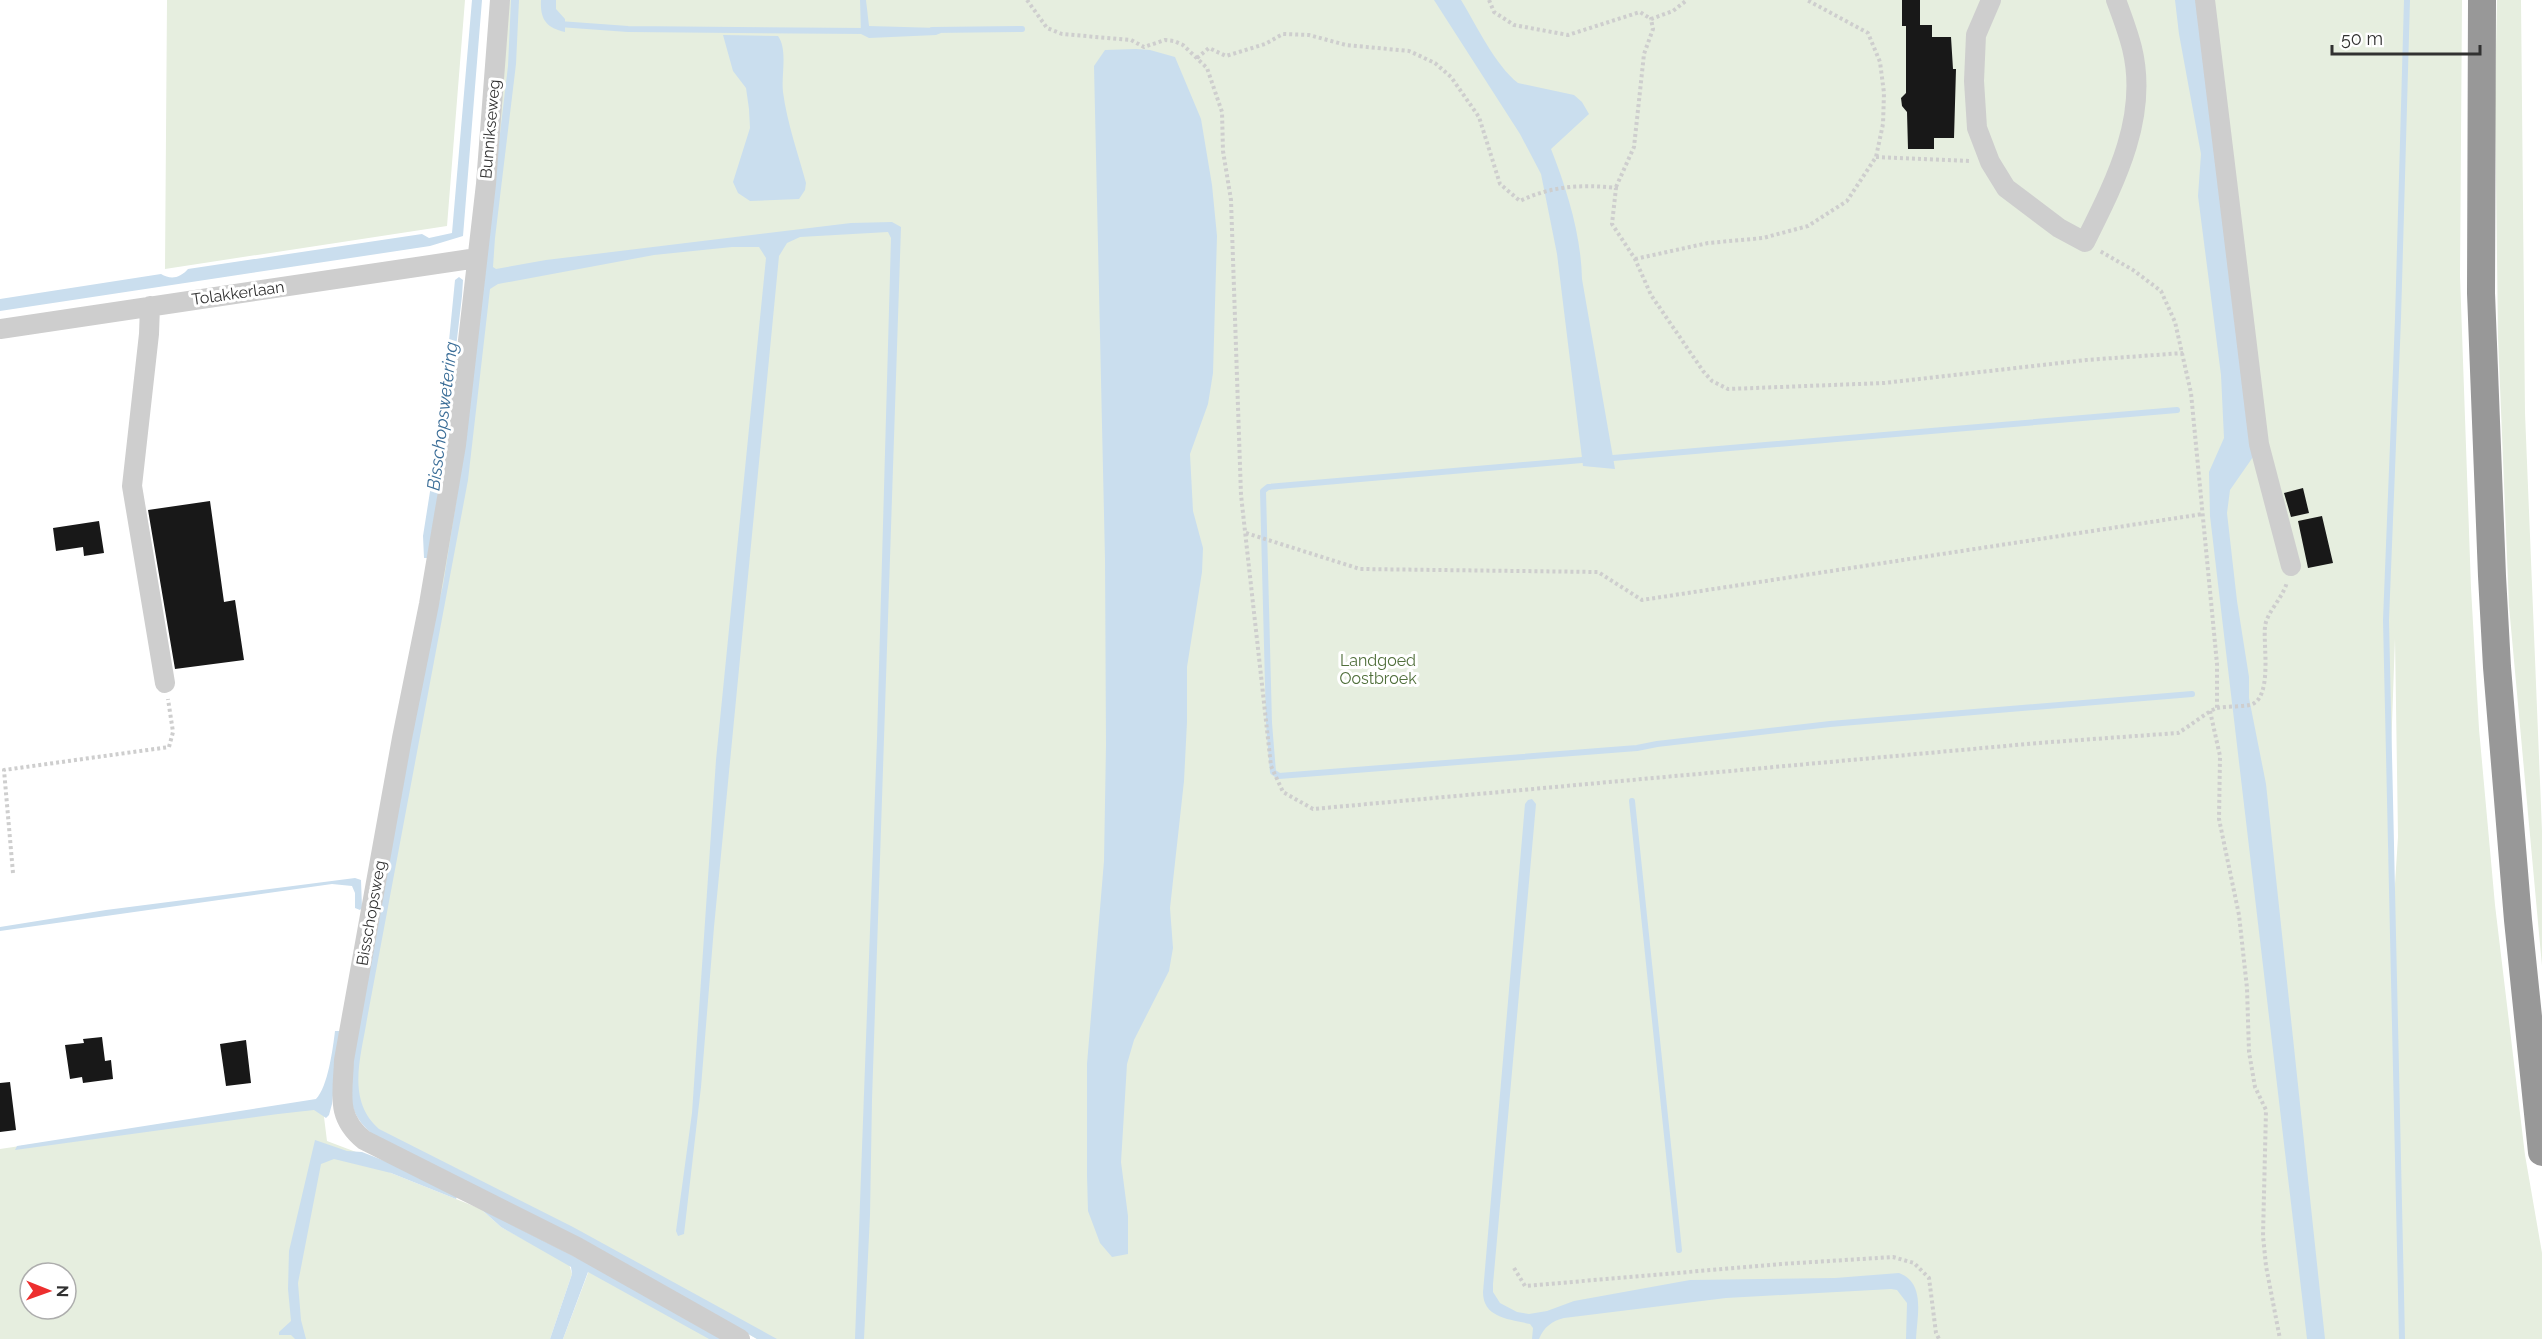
<svg xmlns="http://www.w3.org/2000/svg" width="2542" height="1339" font-family="Raleway,sans-serif">
<rect width="100%" height="100%" fill="#fff"/>
<path fill="#e6eedf" fill-rule="evenodd" d="M167,0H465L447,226L165,269Z
M505,0H2462L2460,276L2471,588L2479,729L2495,905L2525,1155L2542,1253V1339H757L701,1307L372,1135L349,1093L408,738ZM2395,638L2398,837L2392,931L2388,838Z
M2497,0H2521L2525,413L2542,831V966L2509,606L2498,337L2495,98Z
M322,1101L327,1141L356,1152L391,1173L481,1209L501,1227L569,1264L572,1274L550,1339H0V1149ZM30,1273H66V1309H30Z
M591,1265L711,1339H563Z"/>
<path fill="#cadeee" d="M472,0H482L463,236L430,246L0,311V299L161,274C171,280 180,278 188,269L422,234L429,238L452,233Z
M511,0H519L516,64L495,238L493,267L496,269L546,260L851,223L892,222L901,227L872,1100L870,1215L864,1339H855L877,739L891,238L888,232L800,237L787,243L779,256L714,927L701,1087L684,1234L678,1236L676,1231L692,1113L716,760L766,258L759,247H732L654,255L498,284L490,289L468,480L367,1019C361,1057 346,1100 379,1129L573,1227L777,1339H757L663,1285L374,1136C348,1112 351,1103 351,1069L424,669L443,585L457,496L508,66Z
M541,0H556V9L565,19V32C546,28 540,19 541,0Z
M860,0H866L869,26L939,28L941,33L936,35L869,38L861,34Z
M1434,0H1461C1477,26 1495,65 1518,83L1574,95L1582,102L1589,114L1551,149C1567,190 1581,234 1582,279L1615,469L1583,466L1557,254L1541,174L1520,134Z
M2175,0H2199L2253,457L2230,490L2227,513L2237,601L2249,677V698L2266,784L2325,1339H2307L2210,516L2209,472L2224,438L2221,375L2198,196L2201,154L2179,34Z
M723,35L778,36C788,50 781,75 783,92C787,123 798,153 806,183L805,190L799,199L750,201L738,193L733,182L750,128L749,109L746,88L733,71Z
M1136,49L1150,50L1175,57L1201,119L1212,185L1217,236L1213,373L1208,404L1190,454L1193,511L1203,548L1202,572L1187,667V722L1184,781L1170,908L1173,948L1169,971L1134,1040L1127,1064L1121,1162L1128,1216V1254L1112,1257L1100,1243L1088,1211L1087,1176V1064L1104,861L1106,745L1105,559L1094,66L1105,50Z
M459,277L463,280L462,296L440,485L428,558H424L423,536L441,422L455,280Z
M1532,799L1536,804L1493,1284V1292L1500,1303L1517,1312L1529,1314L1547,1311L1574,1301L1690,1280L1835,1278L1899,1273C1926,1283 1917,1316 1916,1339H1906L1907,1303L1897,1290L1891,1289L1726,1298L1564,1318C1552,1321 1544,1327 1539,1339H1532L1533,1328L1530,1324C1509,1319 1483,1318 1483,1292L1525,804L1528,800Z
M355,878L361,880L362,908L360,910L355,908V893L352,886L332,884L0,931V927L106,910Z
M335,1031H340L332,1104L329,1115L326,1118L314,1110L278,1114L15,1150L17,1146L316,1099C328,1087 333,1048 335,1031Z
M315,1140L347,1151L362,1152L390,1163L457,1197L456,1199L391,1173L334,1159L321,1164L298,1283L301,1320L306,1339H295L291,1335H279V1332L291,1321L288,1289L289,1251Z
M481,1209L591,1265L721,1339H709L588,1272L563,1339H550L572,1274L571,1267L501,1227Z"/>
<g fill="none" stroke-linecap="round" stroke-linejoin="round">
<path stroke="#cadeee" stroke-width="6" d="M559,24L628,29L866,31
M932,30L1022,29
M1613,458L2177,410
M1582,460L1268,487L1263,491L1269,723L1273,772L1279,776L1637,748L1657,744L1830,724L2192,694
M1632,801L1679,1250
M2402,1339L2386,620L2398,319L2407,0"/>
</g>
<path fill="#181818" d="M1902,0H1920V25H1932V37H1951L1953,69H1956L1954,138H1934V149H1908L1907,112L1902,106L1901,98L1906,93V26H1902Z
M2303,488L2309,513L2291,517L2284,493Z
M210,501L224,602L235,600L244,660L175,669L148,510Z
M2322,516L2333,563L2308,568L2298,521Z
M99,521L104,553L84,556L83,547L56,551L53,528Z
M102,1037L105,1061L111,1060L113,1079L83,1083L82,1077L70,1079L65,1045L84,1043L83,1039Z
M246,1040L251,1083L226,1086L220,1044Z
M10,1082L16,1130L0,1132V1083Z"/>
<g fill="none" stroke-linecap="round" stroke-linejoin="round">
<path stroke="#cecece" stroke-width="4" stroke-dasharray="3 3" stroke-linecap="butt" d="M1027,0L1047,28L1062,34L1131,40L1144,47L1165,40L1174,41L1183,45L1207,68L1222,112L1223,151L1231,200L1241,495L1271,766L1283,792L1313,809L2038,743L2178,733C2190,726 2208,711 2217,708V664L2191,393L2175,322L2161,291L2133,270L2100,251
M1489,0L1494,12L1514,25L1568,35L1640,12L1651,19
M1197,58L1209,48L1226,56L1265,44L1283,34L1309,35L1346,45L1409,51L1435,63L1451,77L1479,117L1500,184L1520,201C1551,186 1582,184 1616,188L1612,224L1635,259L1651,295L1703,371L1712,381L1728,389L1884,383L2086,360L2183,353
M1876,157L1971,161
M1616,187L1634,147L1644,54L1653,29L1651,19L1673,11L1687,0
M1635,259L1708,243L1763,238L1808,226L1847,201L1876,157L1883,124L1884,93L1880,62L1868,33L1807,0
M1246,533L1360,569L1598,572L1642,600L2203,514
M2217,708C2228,706 2240,707 2250,705C2273,699 2263,645 2265,627C2266,613 2283,598 2287,582
M2210,711L2220,756L2219,819L2239,915L2247,988L2249,1052L2255,1087L2266,1110L2263,1236L2266,1266L2280,1339
M13,873L4,770L169,747L173,732L168,699
M1514,1268L1525,1286L1781,1264L1893,1257L1914,1263L1929,1278L1936,1333L1939,1339"/>
<path stroke="#cecece" stroke-width="20" d="M500,0L486,184L456,445L429,604L402,738L344,1060C343,1094 335,1116 364,1140L577,1247L740,1339
M1991,0L1976,35L1974,81L1977,128L1990,162L2006,188L2059,228L2085,242C2115,182 2149,117 2132,48C2128,32 2122,16 2116,0
M2205,0L2259,444L2291,566
M150,306L149,334L132,486L165,683
M0,329L477,258"/>
<path stroke="#989898" stroke-width="28" d="M2482,0L2481,293L2492,576L2497,667L2518,920L2542,1152"/>
</g>
<g text-anchor="middle" dominant-baseline="central" stroke-width="6" stroke-linejoin="round" paint-order="stroke">
<g font-size="16" fill="#313131" stroke="#fff">
<text transform="translate(490 129) rotate(-85)">Bunnikseweg</text>
<text transform="translate(238 293) rotate(-8)">Tolakkerlaan</text>
<text transform="translate(371 913) rotate(-80)">Bisschopsweg</text>
</g>
<g font-size="16" fill="#506f3b" stroke="#fff">
<text x="1378" y="660">Landgoed<tspan x="1378" dy="18">Oostbroek</tspan></text>
</g>
<g font-size="18" font-style="italic" fill="#3a6d97" stroke="#fff">
<text transform="translate(442 416) rotate(-83)">Bisschopswetering</text>
</g>
</g>
<g transform="translate(48 1291) rotate(91)"><circle r="28" fill="#ffffff" stroke="#adadad" stroke-width="1.5"/>
<path d="M0-4.5L10 22L0 15L-10 22Z" fill="#ed2e2e"/>
<text y="-9" font-size="16" font-weight="bold" text-anchor="middle" fill="#313131">N</text>
</g>
<path d="M2332 45v9h148v-9" fill="none" stroke="#313131" stroke-width="3"/>
<text x="2341" y="45" font-size="18" fill="#313131" stroke="#ffffff" stroke-width="4.5" paint-order="stroke">50 m</text>
</svg>
